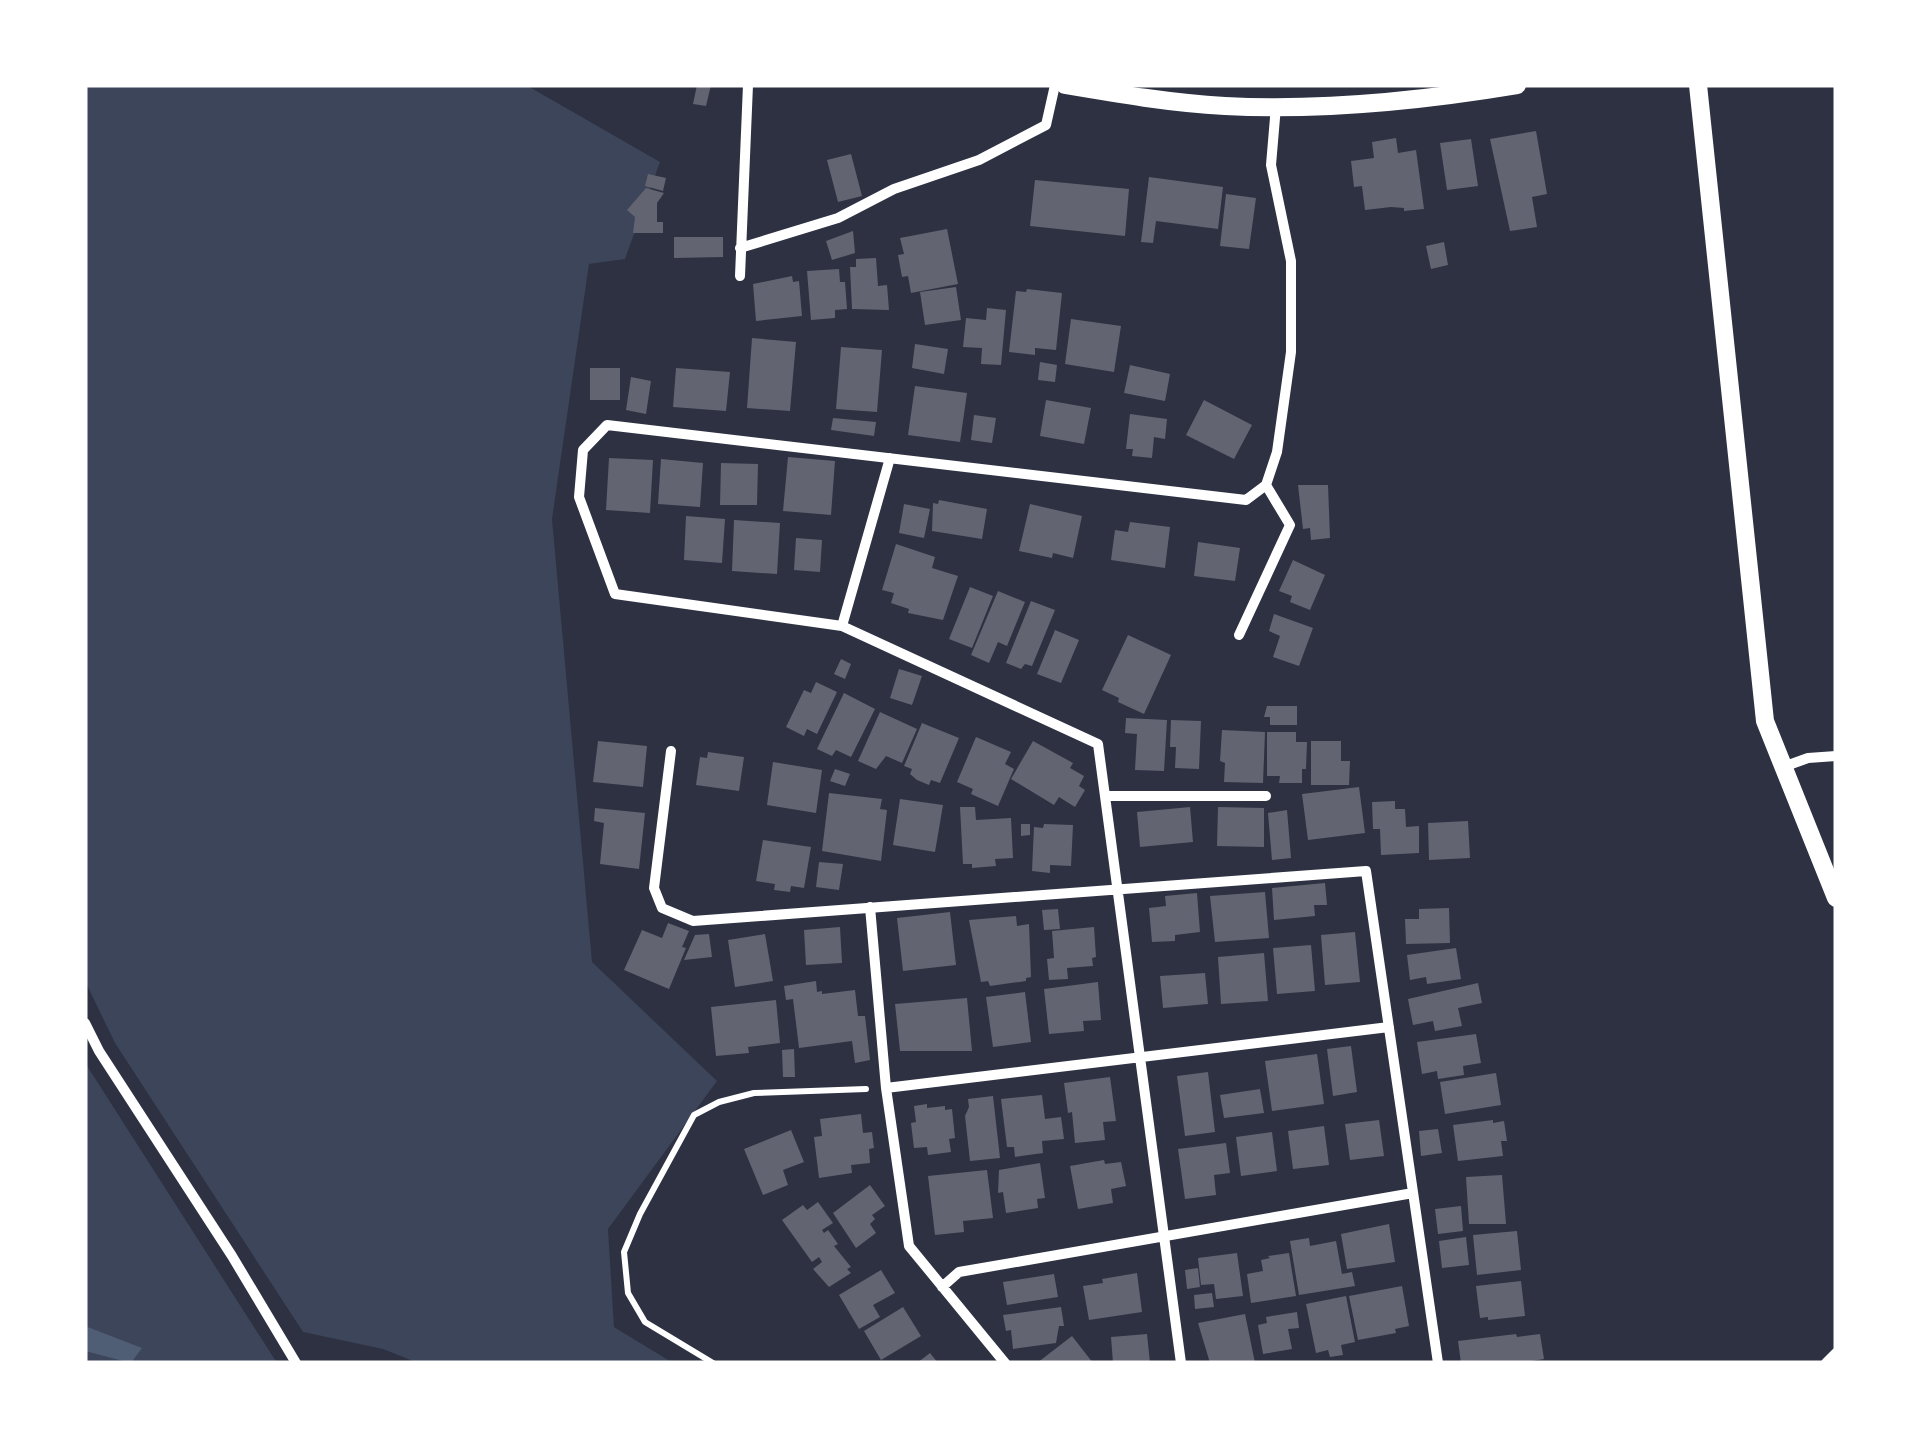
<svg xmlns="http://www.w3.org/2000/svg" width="1921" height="1448" font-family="'PT Sans',sans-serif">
<rect width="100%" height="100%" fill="#2d3142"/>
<path fill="#3c4559" d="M85,85H526L660,162L625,259L589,264L552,519L592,962L717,1081L608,1229L614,1327L673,1363H418L383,1349L303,1332L115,1043L85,981Z
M85,1061L89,1069L277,1363H85Z"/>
<path fill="#4f5d75" d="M85,1326L142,1348L131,1363L85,1351Z"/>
<path fill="#626471" d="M697,85H711L706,106L693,104Z
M1536,131L1547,194L1532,197L1537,227L1510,231L1490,139Z
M1396,138L1398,153L1416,150L1424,209L1404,211V208L1391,207L1365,210L1362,186L1354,187L1351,161L1374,158L1372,142Z
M1471,139L1478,186L1447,190L1440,143Z
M851,154L862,196L838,202L827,160Z
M648,174L666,178L663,191L645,186Z
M1149,177L1223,187L1218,229L1156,221L1153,243L1141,242Z
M1035,180L1129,189L1125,236L1030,226Z
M646,188L664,193L657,203V222H663V233H633L635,217L627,210Z
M1226,194L1256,198L1249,249L1220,246Z
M947,229L958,284L911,293L908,276L902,277L898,255L904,254L900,238Z
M853,231L855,253L832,260L826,241Z
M674,237H723V257L674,258Z
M1444,242L1448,265L1431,269L1426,246Z
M876,258L878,286L887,285L889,310L852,309L850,267H856V259Z
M839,269L840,282H845L847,309L835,310V318L811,320L807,271Z
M792,276L793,282L799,281L802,316L756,321L753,284Z
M956,287L961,320L925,325L920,292Z
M1027,289L1062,293L1056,350L1035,348V355L1009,352L1016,291L1026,292Z
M987,308L1006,310L1001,365L981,364L982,348L963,347L966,318L986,320Z
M1071,319L1121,326L1114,372L1065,364Z
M752,338L796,342L790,411L747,408Z
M915,344L948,349L944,374L912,368Z
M841,347L882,350L877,412L836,409Z
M1040,362L1057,365L1055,382L1038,380Z
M1130,365L1170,374L1165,401L1124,393Z
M590,368H620V400H590Z
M676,368L730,372L726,411L673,407Z
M631,377L651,381L646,414L626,410Z
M915,386L967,393L960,442L908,435Z
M1046,400L1091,408L1084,444L1040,436Z
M1204,400L1252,425L1234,459L1186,435Z
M1130,414L1167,419L1165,439L1154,437L1152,458L1132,456L1133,449H1126Z
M974,415L996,418L992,443L971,440Z
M833,418L876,422L874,436L831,430Z
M788,457L835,461L831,515L783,511Z
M609,458L653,460L650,513L606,510Z
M661,459L703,463L700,507L658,504Z
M721,463L758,464L757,505H720Z
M1298,485H1328L1330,538L1311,540L1310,528L1303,529Z
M939,500L987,509L982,539L932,531L933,503L938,504Z
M904,504L930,509L924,538L899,533Z
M1030,504L1082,516L1073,558L1053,553L1052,558L1019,551Z
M686,516L725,519L722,563L684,560Z
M734,520L780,523L777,574L732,571Z
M1130,522L1170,527L1165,568L1111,560L1115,530L1128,532Z
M796,538L822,540L820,572L794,570Z
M1198,542L1240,548L1235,581L1194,576Z
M896,544L935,557L932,568L958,576L943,620L908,613L909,609L891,603L894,593L882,590Z
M1293,560L1325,575L1310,610L1290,602L1292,596L1279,591Z
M970,587L993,596L972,648L949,639Z
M998,591L1025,602L1007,646L998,642L989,663L971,655Z
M1031,601L1055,610L1032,666L1025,664L1021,669L1006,663Z
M1274,614L1313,628L1299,666L1273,657L1280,636L1269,631Z
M1055,630L1079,640L1061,683L1037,674Z
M1128,635L1171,655L1144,714L1118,702L1119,698L1102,690Z
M841,659L851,664L845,679L834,674Z
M899,669L922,676L912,705L890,698Z
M816,682L837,692L817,734L807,729L804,736L786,727L804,690L811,693Z
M844,693L875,709L851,757L836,750L832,756L817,749Z
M1267,706H1297V725H1270V717H1264Z
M880,712L917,729L902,763L886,756L876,769L858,761Z
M1126,718L1167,720L1164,771L1135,770L1137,734L1125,733Z
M1171,720L1201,721L1199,769L1175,768L1176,747H1170Z
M922,723L959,738L940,783L931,780L929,785L917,780L910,774L912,769L904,766Z
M1222,730L1265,732L1263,783L1224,782L1225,763L1220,761Z
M1267,732H1296V742H1307L1306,769H1302V783H1279L1280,776H1267Z
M976,737L1011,752L1005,764L1014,769L998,806L971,794L973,789L957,782Z
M598,741L647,746L643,787L593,782Z
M1033,741L1073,763L1070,768L1084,776L1079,786L1085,790L1075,807L1059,797L1054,805L1011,779Z
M1311,741H1341V761H1350L1349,785H1311Z
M708,752L744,757L739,791L696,785L700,757L707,758Z
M773,762L822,770L816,813L767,805Z
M835,769L850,774L845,786L830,781Z
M1359,787L1365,833L1308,840L1302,794Z
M829,793L882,799L880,809L887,810L881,861L822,851Z
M900,799L943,805L935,852L893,845Z
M1395,801V809H1405L1406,827L1419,826V853L1381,855L1380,829H1373L1372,802Z
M960,807H975L976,820L1011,818L1013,858L995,859L996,866L972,868V864H963Z
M1190,807L1193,842L1140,847L1137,812Z
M1218,807L1264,808V847L1217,846Z
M595,808L645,813L639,869L600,864L604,823L594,821Z
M1287,810L1291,858L1272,860L1268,813Z
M1468,821L1470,858L1429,860L1428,823Z
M1021,824H1030V835L1021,836Z
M1044,824L1073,825L1071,866L1050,865V873L1032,871L1034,827L1043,828Z
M763,840L811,847L804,888L791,886L790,892L774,890L775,884L756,881Z
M819,862L843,864L839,890L816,887Z
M1325,883L1327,905H1314L1315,916L1274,920L1272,888Z
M1265,892L1269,938L1215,942L1210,896Z
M1197,893L1200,932L1175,935V941L1152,942L1149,908L1166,906L1165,896Z
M1449,908L1450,943L1406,944L1405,919H1419V909Z
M1058,909L1060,929L1044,930L1042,910Z
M950,912L956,965L903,971L897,918Z
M1016,916L1017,926L1029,924L1031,977L1026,978V981L990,986L988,981L981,982L969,920Z
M668,923L689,931L682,947L686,948L669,989L624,970L642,930L662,938Z
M840,927L842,963L806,965L804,930Z
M1094,927L1096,957L1092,958L1093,966L1067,968L1068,979L1049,980L1047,959L1054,958L1052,931Z
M1355,932L1360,982L1325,985L1321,935Z
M709,934L712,957L684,960L695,935Z
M765,934L773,981L735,987L728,940Z
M1311,945L1315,991L1277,994L1273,948Z
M1456,948L1461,979L1427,984L1426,977L1410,980L1407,955Z
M1264,953L1268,1001L1221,1004L1218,957Z
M1205,973L1208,1004L1163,1008L1160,976Z
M816,981L817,992L822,991V994L855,990L858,1016H865L870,1060L855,1063L852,1041L799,1048L793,999L786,1000L784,986Z
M1098,982L1101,1020L1083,1021L1084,1031L1049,1034L1044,989Z
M1478,983L1482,1003L1458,1008L1462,1026L1435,1031L1433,1021L1413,1025L1408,999Z
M1025,992L1031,1042L993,1047L986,997Z
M967,998L972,1051H900L895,1004Z
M776,1000L780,1043L748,1047L749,1053L716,1056L711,1007Z
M1476,1034L1481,1063L1463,1066L1464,1075L1438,1079L1437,1071L1422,1074L1417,1042Z
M1351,1046L1357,1092L1333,1096L1327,1049Z
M794,1049L795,1077H783L782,1050Z
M1317,1054L1324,1104L1272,1111L1265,1061Z
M1208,1072L1215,1132L1185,1136L1177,1076Z
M1496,1073L1501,1105L1445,1114L1440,1082Z
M1110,1077L1116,1121L1103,1122L1105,1140L1075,1143L1072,1112L1068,1113L1064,1083Z
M1260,1089L1264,1113L1224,1118L1220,1095Z
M1042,1095L1045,1119L1061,1117L1064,1139L1042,1141L1043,1153L1015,1157L1014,1147H1007L1001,1099Z
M993,1096L1000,1158L970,1161L965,1116L969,1107L968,1099Z
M927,1104V1108L945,1106V1110L952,1109L955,1138L949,1139L951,1152L928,1155L927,1147L914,1148L911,1123L916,1122L914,1106Z
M861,1114L863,1133L872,1132L874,1148L869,1149L870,1163L851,1165L852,1173L819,1178L814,1137L822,1136L820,1119Z
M1379,1120L1384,1156L1350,1160L1345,1124Z
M1493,1120V1123L1504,1121L1507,1141H1501L1503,1156L1458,1161L1453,1125Z
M1324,1126L1329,1165L1293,1169L1288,1131Z
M1438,1129L1442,1153L1421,1156L1419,1131Z
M791,1130L804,1162L783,1170L788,1185L763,1195L744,1149Z
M1272,1132L1277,1171L1241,1176L1236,1137Z
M1226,1143L1230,1173L1214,1175L1216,1195L1185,1199L1178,1149Z
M1104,1160L1105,1164L1121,1162L1126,1186L1111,1189L1113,1203L1078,1209L1070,1166Z
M1040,1163L1045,1198L1037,1199L1038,1208L1006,1213L1003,1192L998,1193L999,1170Z
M987,1170L993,1218L963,1221L964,1232L935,1235L928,1176Z
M1502,1175L1506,1224H1469L1466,1177Z
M870,1185L885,1206L872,1215L875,1219L870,1224L876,1233L856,1248L833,1213Z
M818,1202L833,1223L822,1230L824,1233L828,1230L838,1244L834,1246L851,1267L847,1269L851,1273L829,1287L813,1269L822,1262L819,1257L812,1262L782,1220L803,1205L807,1210Z
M1461,1206L1463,1231L1438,1234L1435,1209Z
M1389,1224L1395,1262L1347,1269L1341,1234Z
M1517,1231L1521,1270L1477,1275L1473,1235Z
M1466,1237L1469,1265L1442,1268L1439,1241Z
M1309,1238L1310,1246L1336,1241L1342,1274L1352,1272L1355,1286L1299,1295L1290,1241Z
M1237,1253L1243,1296L1216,1299L1214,1284L1201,1285L1198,1258Z
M1289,1253L1296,1296L1251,1303L1247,1274L1263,1271L1261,1260L1270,1258L1268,1256Z
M1198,1268L1200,1287L1187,1289L1185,1270Z
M881,1270L895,1293L873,1305L880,1317L859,1329L839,1295Z
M1137,1273L1142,1312L1089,1320L1083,1286L1103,1283L1102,1279Z
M1054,1274L1058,1297L1007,1305L1003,1282Z
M1521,1281L1525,1316L1488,1320V1317L1480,1318L1476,1286Z
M1402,1286L1409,1326L1395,1329L1396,1333L1358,1340L1349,1296Z
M1212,1293L1214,1307L1195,1309L1194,1295Z
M1346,1296L1355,1342L1341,1345L1343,1355L1330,1357L1328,1350L1316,1353L1306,1304Z
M903,1307L921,1336L881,1360L864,1331Z
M1061,1307L1064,1326H1059L1056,1343L1013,1349L1011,1330L1006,1331L1003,1315Z
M1297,1312L1299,1328L1288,1329L1292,1349L1263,1354L1258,1325L1267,1323L1266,1317Z
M1245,1314L1255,1363H1210L1198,1323Z
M1147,1334L1150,1363H1113L1111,1337Z
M1516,1334L1517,1337L1540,1334L1544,1359L1520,1363H1461L1458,1341Z
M1072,1336L1093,1363H1037Z
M930,1353L938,1363H917Z"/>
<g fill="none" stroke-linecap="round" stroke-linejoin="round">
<path stroke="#fff" stroke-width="6" d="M713,1363L645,1322L628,1293L624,1252L640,1214L694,1115L719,1102L754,1093L866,1089"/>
<path stroke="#fff" stroke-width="10" d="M740,248L838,218L894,189L979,160L1046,125L1055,85
M740,276L748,85
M842,626L890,458
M1239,635L1290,525L1266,485
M671,751L654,888L662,908L693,921L1366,871L1438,1363
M1783,767L1808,758L1836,756
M1105,796H1266
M870,907L886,1088L909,1246L1005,1363
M85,1023L99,1051L232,1256L296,1363
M886,1088L1389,1027
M942,1287L959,1272L1413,1193
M1181,1363L1098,744L842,626L615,594L579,497L583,450L607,425L1246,500L1266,485L1277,452L1291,352V261L1271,165L1276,106
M1826,1363L1836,1353"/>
<path stroke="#fff" stroke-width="18" d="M1065,85C1118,94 1171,103 1225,106C1323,111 1421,101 1517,85
M1698,85L1765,721L1836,898"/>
</g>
<rect width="1921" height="1448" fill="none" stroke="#ffffff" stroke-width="175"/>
</svg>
